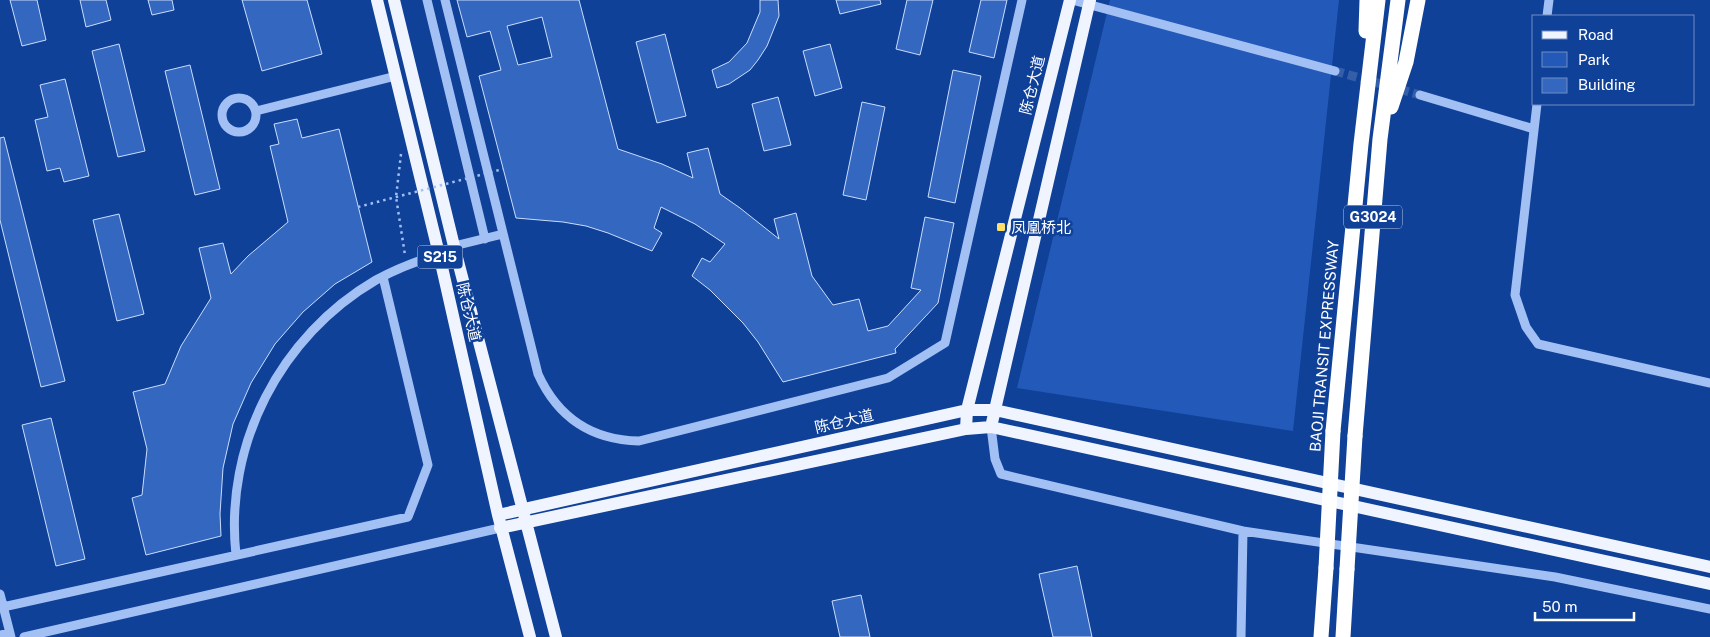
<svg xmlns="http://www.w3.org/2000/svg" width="1710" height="637" font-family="'Public Sans','Noto Sans SC',sans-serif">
<rect width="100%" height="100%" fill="#104199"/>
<path fill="#2359b8" d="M1110,0H1339L1293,431L1017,388Z"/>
<path fill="#3467bf" stroke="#caddfe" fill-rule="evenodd" d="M10,0H37L46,40L22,46Z
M80,0H106L111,20L86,27Z
M148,0H172L174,10L152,15Z
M242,0H307L322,54L262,71Z
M457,0H579L618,149L662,164L693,178L687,153L708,148L720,194L740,208L779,239L774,219L796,213L812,276L833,305L859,299L868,331L888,326L921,290L911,288L925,217L954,223L938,303L895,349L896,353L783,382L758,342L743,323L710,290L692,276L702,258L710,262L725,244L695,224L661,207L654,228L662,233L652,251L608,233L586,226L563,222L516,218L479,76L501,70L490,31L467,37ZM542,17L552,57L518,65L507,26Z
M760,0H778L779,16L767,46L758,60L750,70L729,84L717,88L712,70L729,62L747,43L760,12Z
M836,0H880L881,4L840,14Z
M907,0H933L920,55L896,49Z
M981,0H1007L994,58L969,52Z
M665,34L686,116L657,123L636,42Z
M119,44L145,151L118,157L92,51Z
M830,44L842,88L815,96L803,51Z
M190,65L220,189L195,195L165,71Z
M953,70L981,76L955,203L928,197Z
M65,79L89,176L64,182L60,168L47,171L35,120L48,117L40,85Z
M778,97L791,145L764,151L752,104Z
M862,102L885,107L866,200L843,195Z
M297,119L302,138L339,129L372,262L335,284L303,312L275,344L251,383L233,424L223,468L220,514L221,536L146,555L132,498L142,495L147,449L133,392L165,384L181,346L211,298L199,248L223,243L231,274L248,256L288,222L270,146L279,144L274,124Z
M4,137L65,381L41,387L0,220V138Z
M119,214L144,314L117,321L93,220Z
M51,418L85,559L56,566L22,425Z
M1077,566L1092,637H1053L1039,574Z
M861,595L870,637H840L832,601Z"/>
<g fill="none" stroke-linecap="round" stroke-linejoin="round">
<path stroke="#345ea8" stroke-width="9" stroke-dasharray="9 4.5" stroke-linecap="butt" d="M1335,71L1420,95"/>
<path stroke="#a2c0f4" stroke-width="2.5" stroke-dasharray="2.5 4" stroke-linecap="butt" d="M401,154L396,197L405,255"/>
<path stroke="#a2c0f4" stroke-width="9" d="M427,0L485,239
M445,0L538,374C558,418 591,440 639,441L888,378L945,343L1022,0
M1072,0L1335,71
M1547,16L1549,0
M1420,95L1534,129
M222 115a17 17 0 1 1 34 0a17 17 0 1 1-34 0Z
M1537,104L1515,295L1526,327L1538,344L1710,383
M256,111L396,76
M454,246L503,234
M991,427L995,459L1001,474L1243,531L1555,577L1710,609
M236,555C224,445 280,336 376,280C396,269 417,261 439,254
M0,594L11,637
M3,607L408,517L428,465L383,277
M0,635L10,633
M24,637L500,528
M1241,637L1243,531"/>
<path stroke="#eff4ff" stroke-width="12" d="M377,0L439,254L498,515
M394,0L454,246L556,637
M991,427L1710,584
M966,429L967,410L1070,0
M500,528L966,429L991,427L1090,0
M530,637L498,515L967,410H995L1710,567"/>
<path stroke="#fff" stroke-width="15" d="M1366,31L1367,0
M1391,107L1406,62L1418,0
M1333,431L1361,144L1378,0
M1355,436L1380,139L1398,0
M1321,637L1326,568
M1343,637L1347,569"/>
<path stroke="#a2c0f4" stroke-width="2.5" stroke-dasharray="2.5 4" stroke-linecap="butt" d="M358,207L503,169"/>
<path stroke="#fff" stroke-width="15" d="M1326,568L1333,431
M1347,569L1355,436"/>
</g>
<rect fill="#ffdf65" stroke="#104199" stroke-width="2" x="996" y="222" width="10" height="10" rx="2.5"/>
<g text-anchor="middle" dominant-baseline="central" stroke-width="5" stroke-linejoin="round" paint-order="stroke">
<g fill="#104199" stroke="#b7c6e0" stroke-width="1">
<rect x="1344" y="205.5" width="58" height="23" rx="4"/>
<rect x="417.5" y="245.5" width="45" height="23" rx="4"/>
</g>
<g font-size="14" font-weight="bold" fill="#fff">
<text x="1373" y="217">G3024</text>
<text x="440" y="257">S215</text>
</g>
<g font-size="15" fill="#fff" stroke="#104199">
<text transform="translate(1032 85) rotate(-76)">陈仓大道</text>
<text transform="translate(469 312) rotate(77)">陈仓大道</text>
<text transform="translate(1324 346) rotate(-85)">BAOJI TRANSIT EXPRESSWAY</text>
<text transform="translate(844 421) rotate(-13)">陈仓大道</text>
</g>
<g font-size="15" fill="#fff" stroke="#104199" text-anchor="start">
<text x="1011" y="227">凤凰桥北</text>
</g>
</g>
<rect x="1532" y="15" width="162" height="90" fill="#104199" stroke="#708dc2"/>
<rect x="1542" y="31" width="25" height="8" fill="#eff4ff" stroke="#708dc2"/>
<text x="1578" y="40" font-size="15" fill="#ffffff">Road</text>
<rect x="1542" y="52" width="25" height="15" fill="#2359b8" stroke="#708dc2"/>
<text x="1578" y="65" font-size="15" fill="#ffffff">Park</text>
<rect x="1542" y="78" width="25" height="15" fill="#3467bf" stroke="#708dc2"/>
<text x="1578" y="90" font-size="15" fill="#ffffff">Building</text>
<path d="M1535 612v8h99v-8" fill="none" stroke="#ffffff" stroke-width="2.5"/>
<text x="1542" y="612" font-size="15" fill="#ffffff" stroke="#104199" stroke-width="4" paint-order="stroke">50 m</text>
</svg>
